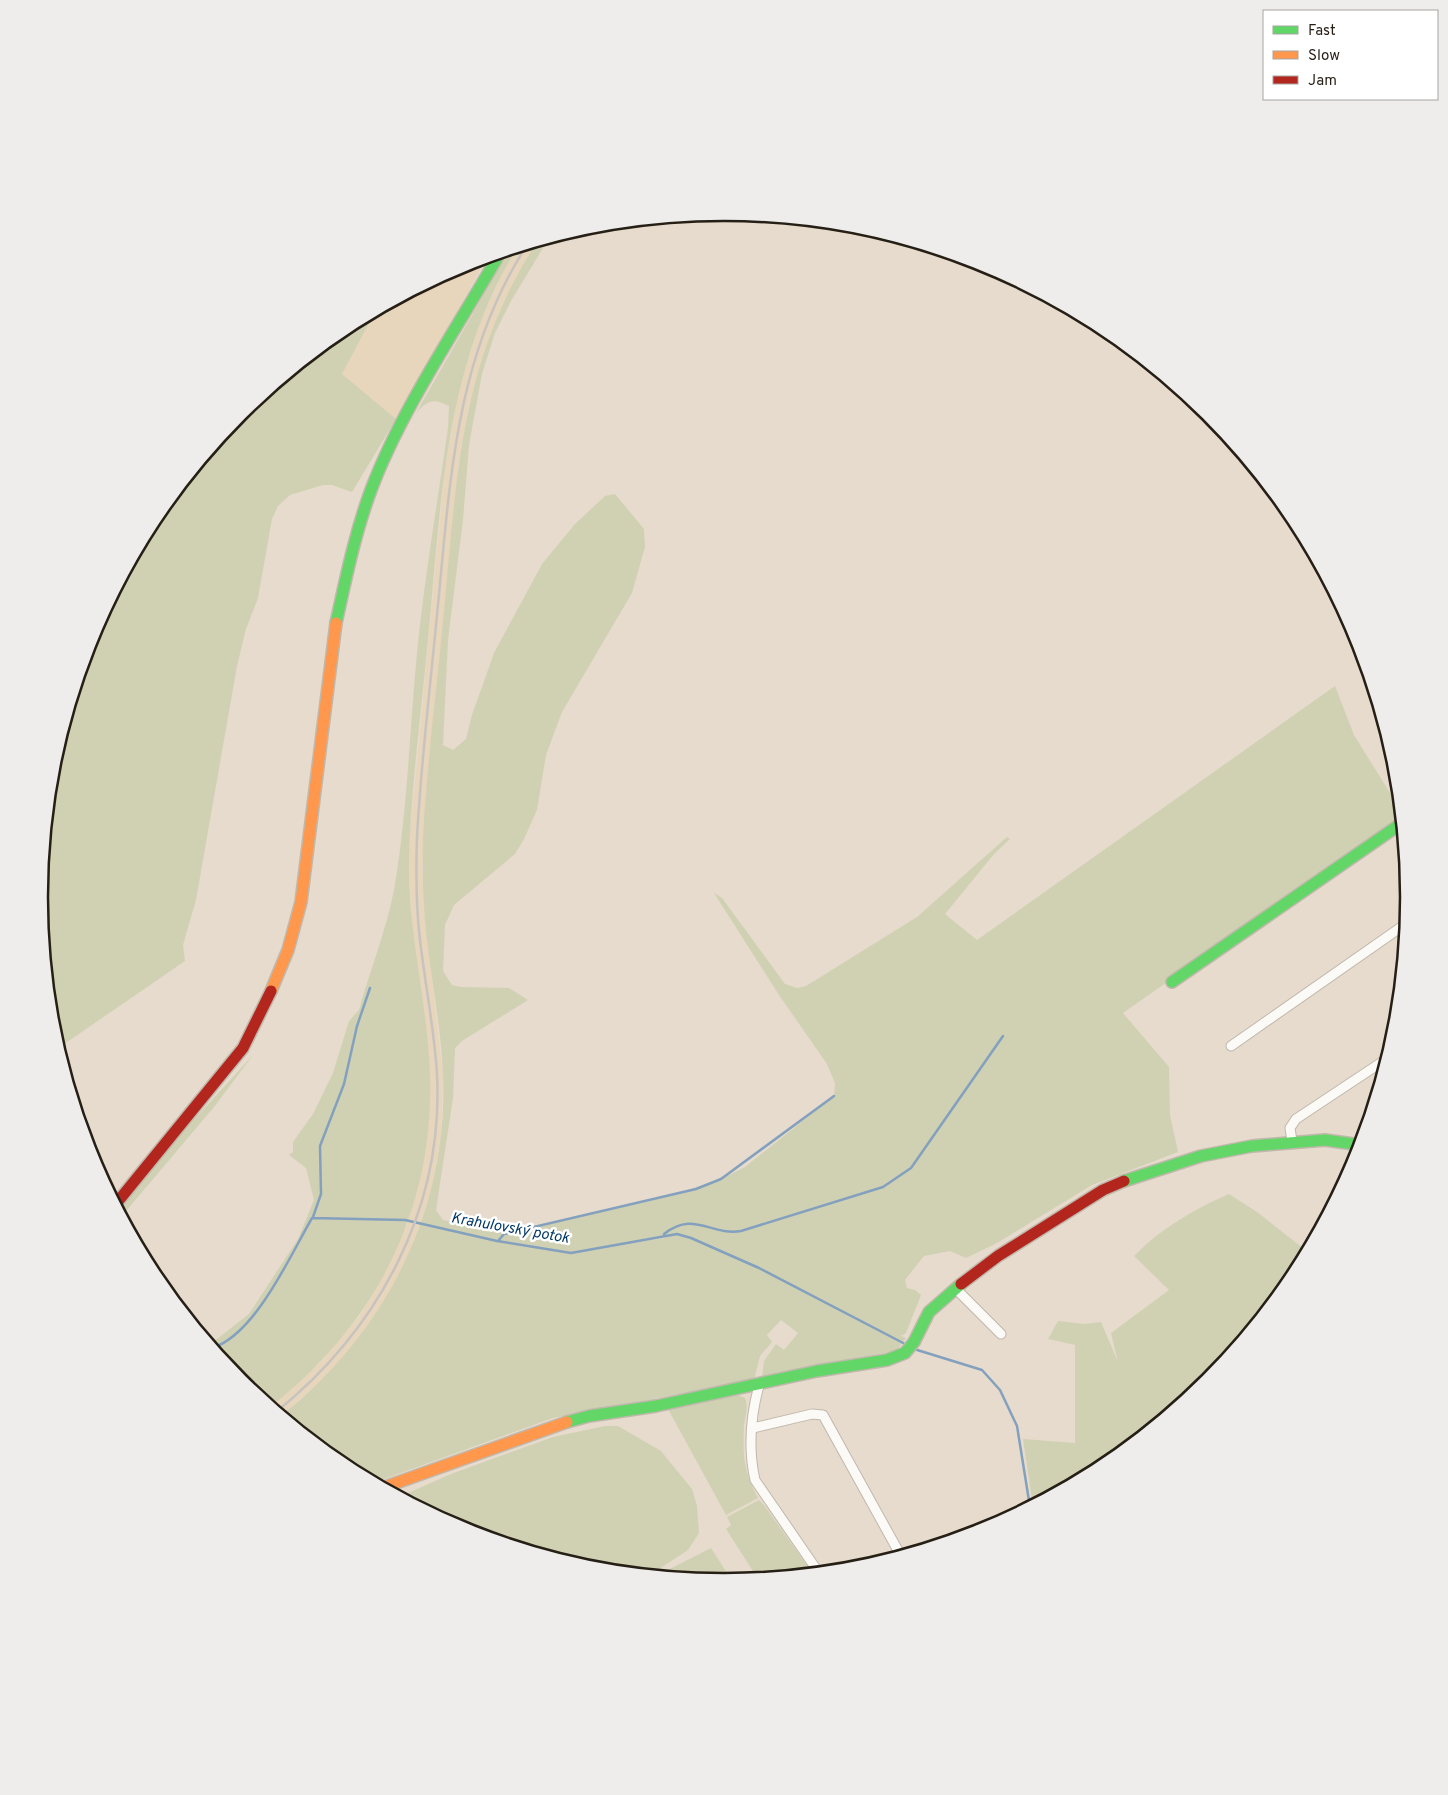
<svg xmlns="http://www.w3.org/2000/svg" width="1448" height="1795" font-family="Overpass,sans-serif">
<rect width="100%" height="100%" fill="#e6dbcc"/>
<path fill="#e7d5bc" d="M537,242L502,304L483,354L468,408L458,469L423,837L422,869L426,931L443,1075L441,1136L431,1191L407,1261L370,1325L332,1370L281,1416L270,1407L323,1360L359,1317L373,1294L407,1226L418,1187L428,1135L430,1076L413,932L409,869L410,837L445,468L461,380L480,323L503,272L517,248Z
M488,256L396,419L342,374L376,310L462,264Z"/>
<path fill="#d0d1b3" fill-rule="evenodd" d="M549,238L511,301L495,333L482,374L469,445L463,520L448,640L443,745L453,750L466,739L472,715L494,653L542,564L575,524L605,496L615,494L644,529L645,547L632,593L562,712L546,755L537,810L524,839L515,854L454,905L445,925L443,971L452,985L461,987L509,988L528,1000L462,1041L455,1048L453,1098L436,1210L443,1220L496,1232L522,1230L654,1200L717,1181L745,1167L834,1096L835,1083L827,1064L779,995L714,893L722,898L785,984L797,988L806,986L917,917L1007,837L1010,839L994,854L945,914L977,940L1335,686L1354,735L1400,809L1401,818L1123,1013L1169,1067L1170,1115L1178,1152L1092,1185L997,1243L966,1258L950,1251L924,1256L905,1280L907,1288L915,1290L921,1295L906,1333L901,1336L889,1331L906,1338L896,1351L832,1362L762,1378L764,1361L776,1344L784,1350L798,1333L781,1320L767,1335L772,1342L760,1356L754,1380L553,1418L373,1483L343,1467L281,1416C385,1333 449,1210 443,1074C441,1026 431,979 426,932C423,900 422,869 423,837C427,762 437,686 444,611C457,475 460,361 537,242ZM658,1236L666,1238L612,1245Z
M517,248C444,366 441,505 428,640C421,716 410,792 409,868C409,938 428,1006 430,1076C434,1211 375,1325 270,1407L239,1382L208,1344L217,1339L249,1314L298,1239L314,1200L306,1168L289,1155L293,1152V1142L313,1114L333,1073L349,1021L359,1010C370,970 386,931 394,890C407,815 409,740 416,664C423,585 437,507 448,428L449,406C433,398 428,400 416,413L500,266L513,249Z
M376,310L342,374L396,419L352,492L332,485H323L290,495L278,506L272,519L258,598L246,629L237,666L196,900L183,945L185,961L57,1049L52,1031L39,897L52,764L91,635L154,517L240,413L344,328Z
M253,1055L214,1107L121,1217L115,1206Z
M1229,1194L1257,1212L1308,1252L1294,1278L1208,1382L1104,1467L1033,1506L1023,1439L1075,1443V1345L1048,1339L1058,1321L1085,1324L1101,1322L1118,1362L1111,1333L1169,1290L1134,1256C1161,1228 1195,1209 1229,1194Z
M738,1395L745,1398C749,1408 745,1415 744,1425C743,1457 743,1470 758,1498L726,1515L668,1409Z
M605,1426H618L661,1451L692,1489L697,1506L699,1533L688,1550L650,1575L590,1570L462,1530L399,1497L451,1474L553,1437Z
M759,1500L764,1505L813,1574L758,1579L726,1529L731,1525L727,1517Z
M711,1548L733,1582L656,1576Z"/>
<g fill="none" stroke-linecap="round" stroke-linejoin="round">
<path stroke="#83a0be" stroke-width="2.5" d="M313,1217L321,1194L320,1146L344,1084L357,1026L370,988
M664,1234C694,1210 710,1236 741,1231L883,1187L911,1168L1003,1036
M498,1241L504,1234L696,1189L721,1179L834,1096
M212,1348C255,1335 290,1256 312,1218L405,1220L497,1241L571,1253L677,1234L691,1238L759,1268L907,1345
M914,1349L982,1370L1000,1390L1017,1426L1030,1507"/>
<g stroke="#c0b8ac" stroke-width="11">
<path id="street" d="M1231,1046L1407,923
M1292,1141L1290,1128L1296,1119L1388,1058
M1339,1193L1344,1177L1356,1162
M955,1288L1001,1334
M759,1385C751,1415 748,1449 755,1480L819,1573
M753,1428L812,1414L823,1415L901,1556"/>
</g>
<g stroke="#c0b8ac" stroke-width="14">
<path id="fast" d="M336,623C346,578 355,533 371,490C401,410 457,328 500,253
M1172,982L1402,823
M1124,1181L1201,1156L1252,1146L1325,1140L1361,1145
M567,1422L589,1416L656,1406L817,1371L887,1360L905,1353L914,1342L929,1312L961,1284"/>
</g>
<g stroke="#c0b8ac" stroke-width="14">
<path id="slow" d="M271,991L288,950L301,902L336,623
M382,1488L567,1422"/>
</g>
<g stroke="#c0b8ac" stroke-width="14">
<path id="jam" d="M115,1205L243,1048L271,991
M961,1284L998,1256L1103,1190L1124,1181"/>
</g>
<use href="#street" stroke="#fbfaf7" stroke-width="9"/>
<use href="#fast" stroke="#63d668" stroke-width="11"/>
<use href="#slow" stroke="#ff974d" stroke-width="11"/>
<use href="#jam" stroke="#b3261e" stroke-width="11"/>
<path stroke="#c7c4c0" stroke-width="2.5" d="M276,1412C379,1329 444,1208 437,1074C434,1026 424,979 419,931C416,900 416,869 417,837C421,763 430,689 437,615C450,485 454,358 527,245"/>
</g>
<g text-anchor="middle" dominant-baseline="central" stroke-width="5" stroke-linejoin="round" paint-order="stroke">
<g font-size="15" font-style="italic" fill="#003765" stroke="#fff">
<text transform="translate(510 1229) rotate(10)">Krahulovský potok</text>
</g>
</g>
<path d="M0 0H1448V1795H0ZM48 897a676 676 0 1 1 1352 0a676 676 0 1 1-1352 0Z" fill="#eeedec" fill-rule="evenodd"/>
<path fill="none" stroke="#261f15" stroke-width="2.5" d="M48 897a676 676 0 1 1 1352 0a676 676 0 1 1-1352 0Z"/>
<rect x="1263" y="10" width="175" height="90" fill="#ffffff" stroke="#a8a5a1"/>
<rect x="1273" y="26" width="25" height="8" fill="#63d668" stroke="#a8a5a1"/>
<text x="1308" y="35" font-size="15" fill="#261f15">Fast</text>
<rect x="1273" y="51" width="25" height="8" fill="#ff974d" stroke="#a8a5a1"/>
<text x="1308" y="60" font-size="15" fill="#261f15">Slow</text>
<rect x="1273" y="76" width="25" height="8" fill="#b3261e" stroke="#a8a5a1"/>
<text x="1308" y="85" font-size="15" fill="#261f15">Jam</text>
</svg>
